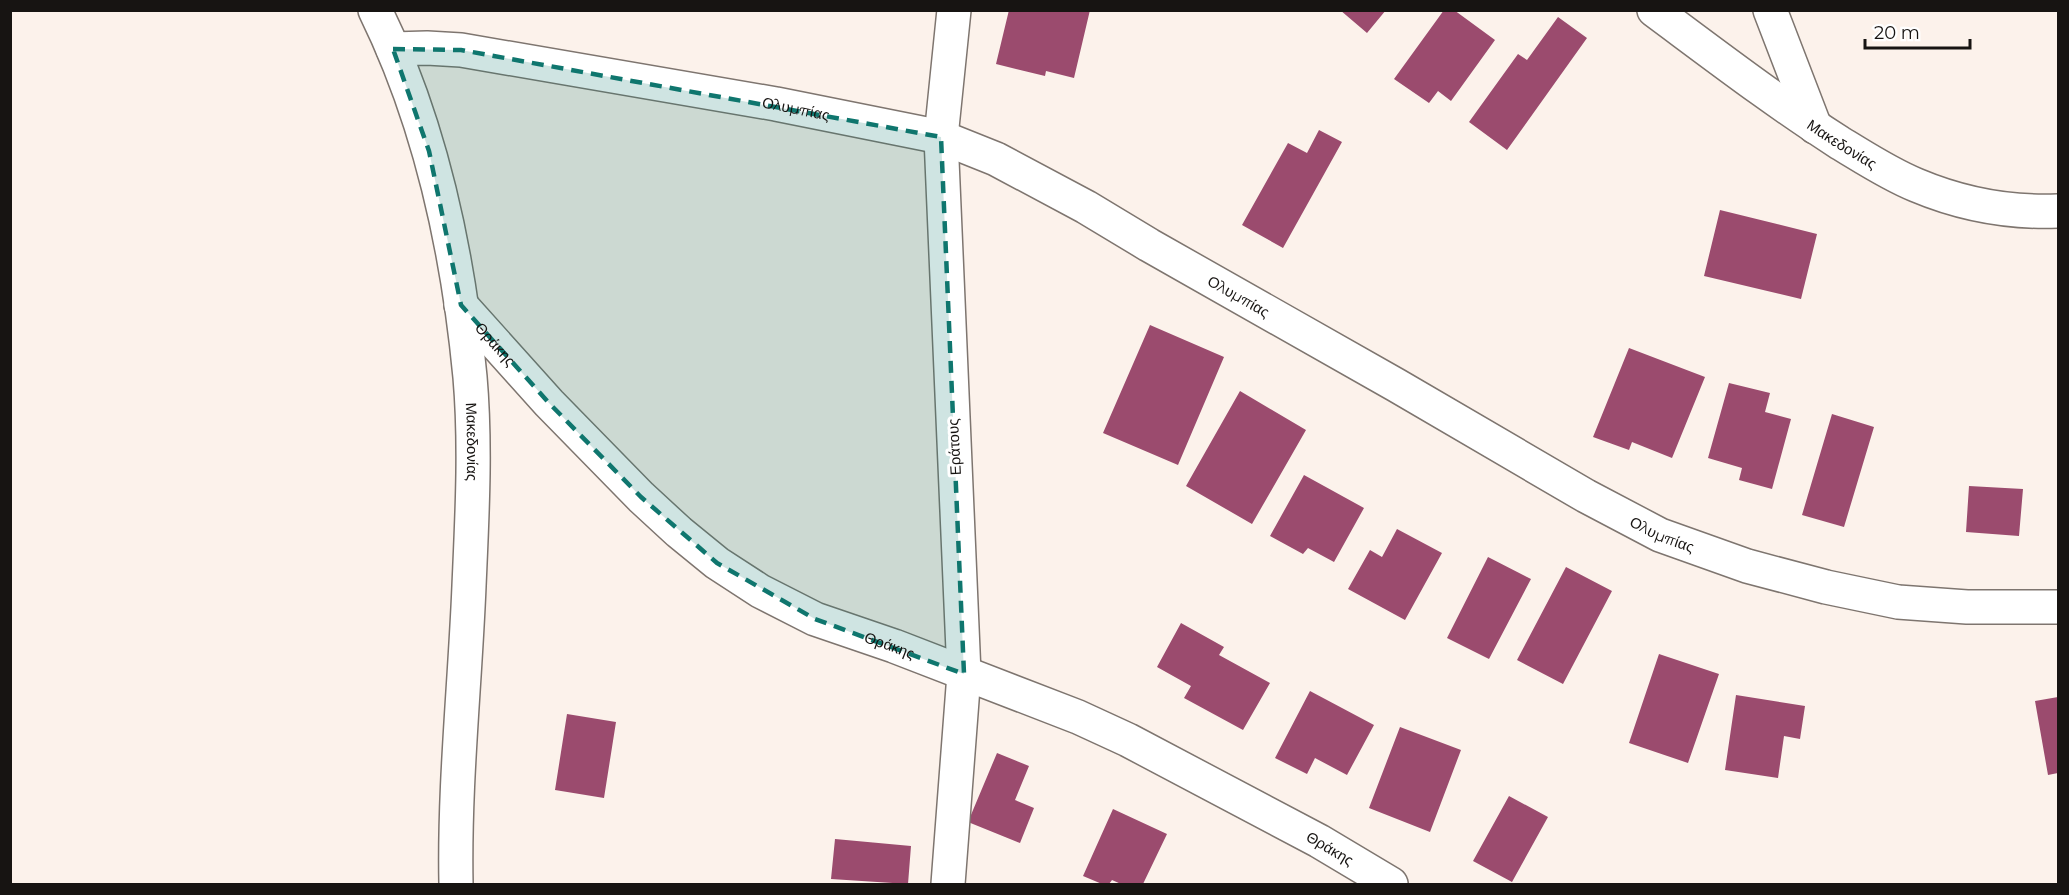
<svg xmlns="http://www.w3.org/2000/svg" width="2069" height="895" font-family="Montserrat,sans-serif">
<rect width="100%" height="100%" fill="#fcf2eb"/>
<path fill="#9b4b6e" d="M1009,10H1090L1074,78L1046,71L1045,76L996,64Z
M1340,10H1386L1367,33Z
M1444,10H1454L1495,40L1451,101L1438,91L1429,103L1394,79Z
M1558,17L1587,38L1507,150L1469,122L1518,54L1527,60Z
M1319,130L1342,142L1283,248L1242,225L1288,143L1307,153Z
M1720,210L1817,234L1801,299L1704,276Z
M1150,325L1224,357L1178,465L1103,433Z
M1629,348L1705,377L1672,458L1632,442L1629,450L1593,437Z
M1729,383L1770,393L1765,412L1791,419L1772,489L1739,480L1742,468L1708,458Z
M1240,391L1306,430L1252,524L1186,486Z
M1832,414L1874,427L1844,527L1802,515Z
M1304,475L1364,508L1334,562L1308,548L1303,554L1270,536Z
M1969,486L2023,489L2019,536L1966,532Z
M1397,529L1442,553L1405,620L1348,589L1370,550L1382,557Z
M1488,557L1531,579L1489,659L1447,638Z
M1566,567L1612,591L1563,684L1517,660Z
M1181,623L1224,647L1219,655L1270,683L1243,730L1184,698L1191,686L1157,667Z
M1659,654L1719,674L1688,763L1629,743Z
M1310,691L1374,725L1347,775L1315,758L1307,774L1275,758Z
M1736,695L1805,706L1800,739L1784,736L1778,778L1725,770Z
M2058,697V773L2048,775L2035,701Z
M567,714L616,722L604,798L555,790Z
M1400,727L1461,750L1430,832L1369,808Z
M997,753L1029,766L1015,800L1034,808L1020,843L968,822Z
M1509,796L1548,817L1512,882L1473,861Z
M1113,809L1167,834L1143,884H1121L1112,880L1109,884H1102L1083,876Z
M835,839L911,846L908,884L831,879Z"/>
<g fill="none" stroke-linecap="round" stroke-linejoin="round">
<g stroke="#7e756f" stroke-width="36">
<g id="minor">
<path id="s1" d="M375,10C431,124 458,251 470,377C476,446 472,517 469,586C465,685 454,785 456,884"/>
<path id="s2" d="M1654,10C1716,56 1776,102 1840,143C1865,158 1889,174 1916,185C1961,204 2010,213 2058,211"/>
<path d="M1770,10L1815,127"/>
<path id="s3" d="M393,49L427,48L461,50L776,104L941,137L996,159L1086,207L1149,245L1396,385L1586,496L1660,535L1747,566L1826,587L1898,602L1967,607H2058"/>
<path id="s4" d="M461,305L549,403L641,497L679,532L717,563L760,591L815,619L894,646L1078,717L1128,740L1319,841L1391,884"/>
<path d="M948,884L964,674L941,137L954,10"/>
</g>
</g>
<use href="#minor" stroke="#fff" stroke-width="33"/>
</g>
<path fill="#0f766e" fill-opacity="0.2" stroke="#0f766e" stroke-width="4.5" stroke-dasharray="12 8" stroke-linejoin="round" d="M393,49L461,50L941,137L964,674L815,619L717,563L641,497L549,403L461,305L429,151Z"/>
<g text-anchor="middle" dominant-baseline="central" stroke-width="6" stroke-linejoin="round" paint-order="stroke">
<g font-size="15" fill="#171412" stroke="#fff">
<text stroke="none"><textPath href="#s3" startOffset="408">Ολυμπίας</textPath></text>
<text stroke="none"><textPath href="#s2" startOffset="231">Μακεδονίας</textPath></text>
<text stroke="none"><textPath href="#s3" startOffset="894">Ολυμπίας</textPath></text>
<text stroke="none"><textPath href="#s4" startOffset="52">Θράκης</textPath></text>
<text stroke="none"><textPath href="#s1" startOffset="446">Μακεδονίας</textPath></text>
<text transform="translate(954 447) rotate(-93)">Εράτους</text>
<text stroke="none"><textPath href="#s3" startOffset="1380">Ολυμπίας</textPath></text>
<text stroke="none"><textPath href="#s4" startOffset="556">Θράκης</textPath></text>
<text stroke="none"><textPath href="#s4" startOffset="1042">Θράκης</textPath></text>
</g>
</g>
<rect width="2069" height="895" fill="none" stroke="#171412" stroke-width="24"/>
<path d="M1865 39v9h105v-9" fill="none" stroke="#171412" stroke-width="3"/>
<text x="1874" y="39" font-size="18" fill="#171412" stroke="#ffffff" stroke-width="4.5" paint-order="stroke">20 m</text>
</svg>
